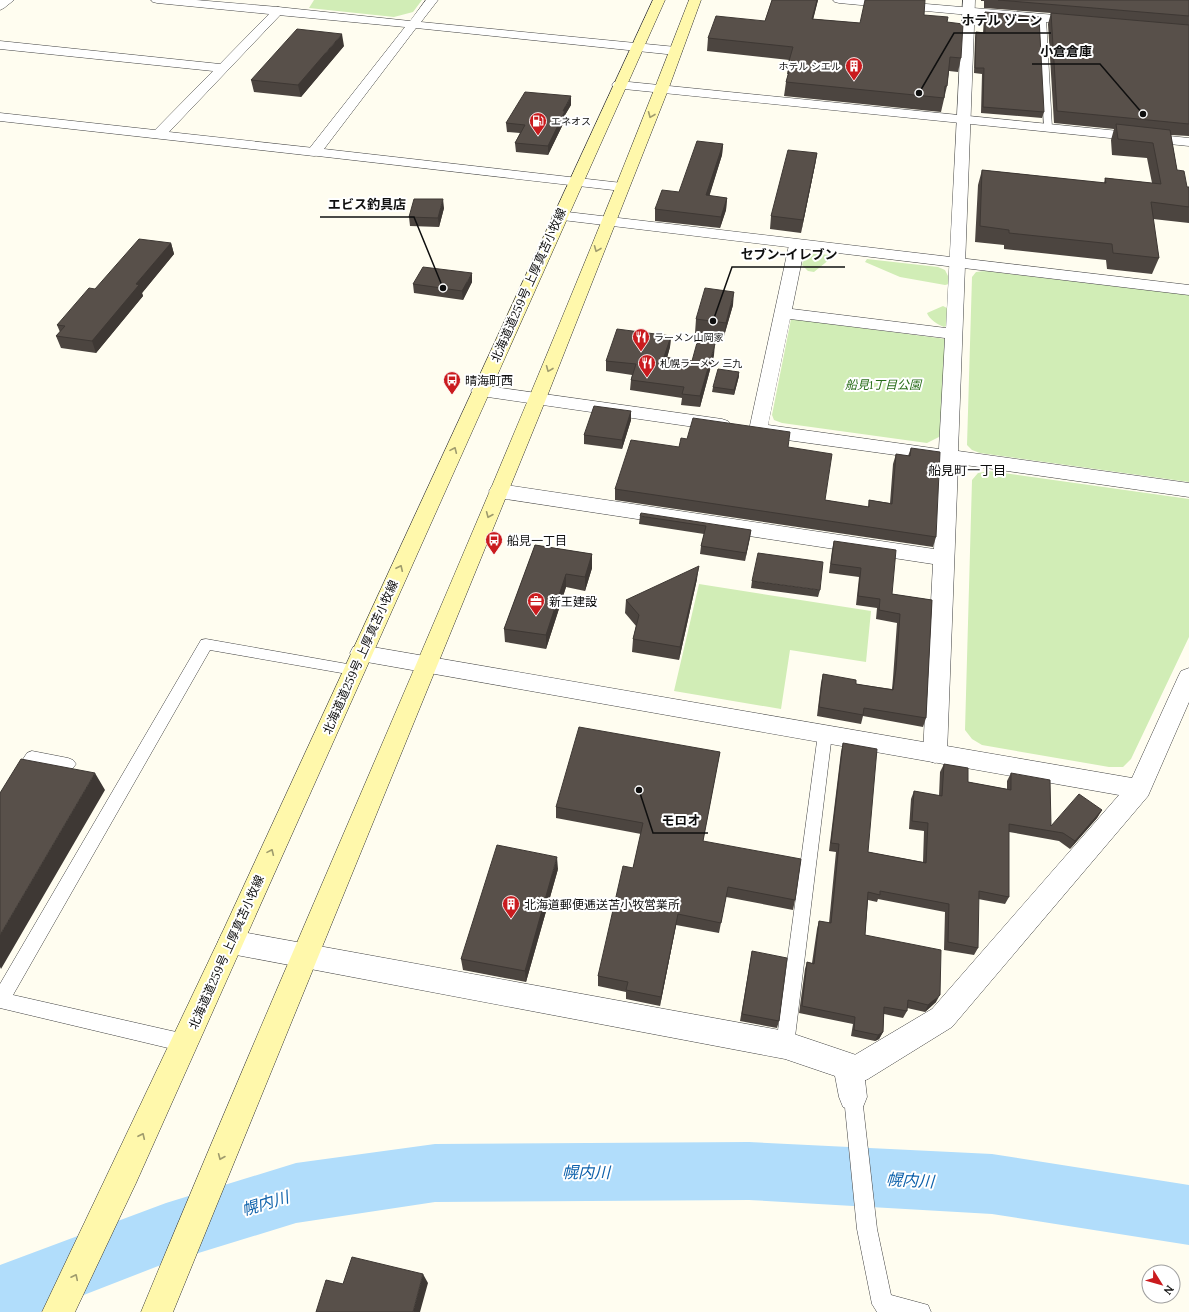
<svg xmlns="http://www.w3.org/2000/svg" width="1189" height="1312" font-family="Lora,'Noto Sans JP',serif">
<rect width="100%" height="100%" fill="#fffdf0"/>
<path fill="#d1edb6" d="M314,0H422L413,12L394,17L309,8Z
M809,253L830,255V259L814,272L808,271L802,265L804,256Z
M867,259L938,267L945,270L948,276L949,284L945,285L900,277L865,262Z
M985,271L1189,295V482L980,453L972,450L967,445L972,277L976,272Z
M943,306L947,308L948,325L944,327C938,325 929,319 927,313Z
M791,319L946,339L941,436L927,443L782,423L774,420L772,415Z
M989,471L1189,499V637L1131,759L1123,767H1109L982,745L972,739L965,730L972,480L978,473Z
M699,584L871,611L866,662L790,650L781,709L674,691Z"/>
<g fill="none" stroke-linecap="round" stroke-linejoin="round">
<path fill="#b1ddfb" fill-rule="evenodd" d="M749,1142L992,1154L1189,1185V1245L992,1214L749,1200L435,1202L296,1223L166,1263L40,1312H0V1265L166,1203L296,1163L435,1144Z"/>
<g stroke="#424242" stroke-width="1">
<path id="service" d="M1039,16H1045L1046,18L1052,128L1048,131L1044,128Z
M206,639L353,665L358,666L360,670L358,674L353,675L210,650L13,995L185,1034L191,1037L194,1043L191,1049L185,1052L0,1008V984L201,640Z
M825,728L830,730L832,734L794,1045L791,1051L785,1054L779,1051L776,1045L818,734L820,730Z
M32,751L68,758L73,760L76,764L73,768L68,770L36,764L5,812L0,814V794L27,753Z
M853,1088L860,1090L862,1097L877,1229L891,1295L928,1305L931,1312H877L872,1304L857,1229L844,1097L846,1090Z"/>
</g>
<g stroke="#424242" stroke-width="1">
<path id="minor" d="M0,0H14L4,8L0,10Z
M151,0H196L278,7L282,8L284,11L169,132L314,148L319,149L321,152L319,155L314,156L0,121V113L155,130L213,71L0,49V41L220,64L269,14L157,3L153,2Z
M963,0H975L958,451L1189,483V497L958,464L947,753L943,760L935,763L927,760L923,753L933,564L499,498L492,496L489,491L492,486L499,484L934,549L939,461L758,436L751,434L749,430L789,245L792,242L797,240L802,242L805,245L792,309L946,328ZM790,319L945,338L939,449L768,425Z
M480,385L722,419L728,421L731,425L728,429L722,431L474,395L471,391L474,387Z
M231,930L785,1031L868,1059L872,1069L868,1079L865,1080L867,1097L863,1107L853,1111L843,1107L839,1097L835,1076L785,1059L231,954L222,951L218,942L222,933Z"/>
</g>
<g stroke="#424242" stroke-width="1">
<path id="tertiary" d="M426,0H438L421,22L676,47L680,48L682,51L680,54L676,55L416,28L324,149L622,183L627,184L629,187L627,190L622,191L309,155L307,152L309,149L405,27L278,15L274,14L272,11L274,8L278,7L410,21Z
M833,0H879L1079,17L1083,18L1085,21L1083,24L1079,25L839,3L835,2Z
M619,81L1189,138V146L614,88L612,85L614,82Z
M559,211L1189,285V295L554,219L551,216L554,213Z
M361,645L1132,778L1178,677L1181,671L1189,668V702L1148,796L952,1027L868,1079L858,1083L848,1079L844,1069L848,1059L932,1009L1119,795L361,661L353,659L350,653L353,647Z"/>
</g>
<g stroke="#313131" stroke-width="1">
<path id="secondary" d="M653,0H665L136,1183L75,1312H42L222,933Z
M689,0H701L668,90L546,399L173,1312H141C322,874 519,442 689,0Z"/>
</g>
<use href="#service" fill="#fff" fill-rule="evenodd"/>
<use href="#minor" fill="#fff" fill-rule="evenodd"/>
<use href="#tertiary" fill="#fff" fill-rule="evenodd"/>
<use href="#secondary" fill="#fff8ab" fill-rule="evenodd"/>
</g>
<path fill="#4c4540" d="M772,0H818L813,19L860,23L924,15L947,22L961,58L958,72L949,71L947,86L941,112L784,96L786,82L788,74H787L789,60L707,51L708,38L765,21Z
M981,0H1189V136L1171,135L1177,170L1187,187H1189V223L1153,219L1159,258L1152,274L1107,269L1106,260L1004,249V245L975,242L978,185L982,170L1104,183L1105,178L1152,183L1147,158L1112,155L1111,140L1114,129L1054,123L1048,24L1051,13L984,8V1H981Z
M985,12L1044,112L1042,118L981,113L982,74L974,73L975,38L976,32L983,33L984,18Z
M344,46L301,97L254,92L251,80Z
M571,105L565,115V120L548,155L516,152L515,143L520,133L507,132L506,123Z
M723,144L722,155L709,196L727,198L726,210L720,228L655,221V209L679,192Z
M817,153L815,165L801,233L770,229L771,216Z
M444,208L439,227L410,226L409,217Z
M171,243L174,254L142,293L143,296L96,353L61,348L56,336L60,332L57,325L95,289Z
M472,282L463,300L414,293L413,284Z
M733,305L724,336L695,333L696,319Z
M671,336L670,347L667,358L692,361L714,355L700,407L681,405L682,398L630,390L631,380L632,375L606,371V361Z
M739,376L734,395L712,392L713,387Z
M631,411V420L622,449L584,444V435Z
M687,439L788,447L825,500L868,507L869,500L890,503L893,464L896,454L908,456L911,448L936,537L933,547L615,500V489L679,447Z
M640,516L751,530L745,561L700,554L701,546L704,534L639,524Z
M834,541L892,594L932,600L926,718L923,727L863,716L861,724L817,716L821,683L823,674L856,684L892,689L893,678L897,623L876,619L877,608L856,605L859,577L829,573L832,550Z
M535,545L592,554V568L585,591L566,587L546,649L505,642L504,629Z
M697,579L679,660L632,652L633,639L636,626L625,613L626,600Z
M752,581L820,590L818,597L751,588Z
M843,743L868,852L923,862L924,831L909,829L911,799L914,791L939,796L940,772L944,764L968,782L1007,789V781L1011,773L1051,826L1102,810L1097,818L1070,849L1059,841L1009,832V897L1005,904L978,899V948L974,955L944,950L945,912L878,899L877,902L868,900L865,935L936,1002L925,1012L907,1008V1011L903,1018L884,1014L883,1032L879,1039L875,1041L851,1036L853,1024L799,1013L805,969L807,962L812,963L817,929L819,921L829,923L836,852L829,851L841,752Z
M720,752L703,841L795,900L793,910L726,897L719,933L676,925L660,1006L626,999V992L598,986V976L633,868L641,834L556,818V807Z
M558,869L526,982L463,970L461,959Z
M752,951L779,1021L777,1028L740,1021Z"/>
<path fill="#3e3834" d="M817,0H818L810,32L812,19Z
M342,34L344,46L301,97L298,85Z
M571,96V105L565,115V120L548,155V146L563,111Z
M723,144L722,155L706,207V195Z
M817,153L815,165L801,233L803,220Z
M727,198L726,210L720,228L721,217Z
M443,199L444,208L439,227L438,218Z
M171,243L174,254L142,293L143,296L96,353L92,341L136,284Z
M472,273V282L463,300L462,291Z
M734,292L733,305L724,336L726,323Z
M671,336L670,347L664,368V357Z
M715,344L714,355L700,407V396Z
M739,372V376L734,395V390Z
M631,411V420L622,449V440Z
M751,530L750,538L745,561L746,553Z
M592,554V568L585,591V577Z
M699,566L697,579L679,660L680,647Z
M566,574V587L546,649V635Z
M95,773L105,790L1,969L0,967V935Z
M1102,810L1097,818L1070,849L1075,841Z
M557,857L558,869L526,982L525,971Z
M678,914L676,925L660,1006L661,997Z
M940,995L936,1002L925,1012L928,1005Z
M883,1032L879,1039L875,1041L878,1035Z
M423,1274L428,1283L420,1312H413Z"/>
<path fill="#58504a" stroke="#3e3834" d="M772,0H817L812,19L860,23L865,0H925L924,15L948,17L947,22L963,24L961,58L950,57L947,86H945L944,98L786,82L792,61H789L793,47L708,38L716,16L765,21Z
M998,0H1189V16Z
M985,12L1039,17L1044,112L983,107L984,68H975L976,32L985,33Z
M1051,13L1189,25V124L1057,111Z
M297,29L342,34L298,85L251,80Z
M525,92L571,96L563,111H565L548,146L515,143L525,125L506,123Z
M1116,124L1170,130L1177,170L1184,171L1187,187H1189V207L1151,202L1159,258L1113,253L1112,244L1009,233V230L980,226L982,170L1106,183L1105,178L1161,184L1153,143L1118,139Z
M697,141L723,144L706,195L727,198L721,217L655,209L662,190L679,192Z
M788,150L817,153L803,220L771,216Z
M414,199H443L438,218L409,217Z
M139,239L171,243L136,284L139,285L92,341L56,336L65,326L57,325L89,288L95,289Z
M423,267L472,273L462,291L413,284Z
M705,288L734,292L726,323L696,319Z
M617,329L671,336L664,357L692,361L698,339L715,344L700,396L682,394L684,387L631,380L636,364L606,361Z
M718,369L739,372L734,390L713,387Z
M594,406L631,411L622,440L584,435Z
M693,418L790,432L788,447L832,454L825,500L869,507V500L892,504L896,454L910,456L911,448L940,452L936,537L615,489L631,440L679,447L681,438L687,439Z
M641,513L751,530L746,553L701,546L706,526L640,516Z
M834,541L896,550L892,594L932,600L926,718L864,708L863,715L819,707L823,674L856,680V684L893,690L896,669L900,614L879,610L880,599L858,596L861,568L831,564Z
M535,545L592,554L585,577L566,574L546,635L504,629Z
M758,553L823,562L820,590L752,581Z
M699,566L680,647L633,639L639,615L626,600Z
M579,727L720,752L703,841L801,859L795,900L728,887L721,923L678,914L661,997L626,990L628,982L598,976L623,866L633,868L643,823L556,807Z
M843,743L877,749L868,852L926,863L928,823L912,821L914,791L942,796L944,764L968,768V782L1011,790V773L1050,780L1051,826L1079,794L1102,810L1075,841L1063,833L1009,824V897L979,891L978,948L948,942L949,904L880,891V895L868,892L865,935L941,950L940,995L928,1005L908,1000L907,1011L884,1007L883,1032L878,1035L854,1030L855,1017L802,1006L807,962L814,964L819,921L831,923L839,844L831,843Z
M21,759L95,773L0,935V793Z
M497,845L557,857L525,971L461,959Z
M752,951L787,958L779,1021L742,1014Z
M352,1257L423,1274L413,1312H316L326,1280L343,1284Z"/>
<defs><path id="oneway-chevron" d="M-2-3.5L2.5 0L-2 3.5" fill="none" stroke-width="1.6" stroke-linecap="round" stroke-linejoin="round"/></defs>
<g stroke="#9f9b6d">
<use href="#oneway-chevron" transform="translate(651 115) rotate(112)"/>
<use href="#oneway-chevron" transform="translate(597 249) rotate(112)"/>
<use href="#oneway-chevron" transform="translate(549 369) rotate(112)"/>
<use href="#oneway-chevron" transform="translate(454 450) rotate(-66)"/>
<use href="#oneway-chevron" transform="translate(489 515) rotate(113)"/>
<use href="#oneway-chevron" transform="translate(400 568) rotate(-65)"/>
<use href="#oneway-chevron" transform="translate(271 852) rotate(-66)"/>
<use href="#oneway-chevron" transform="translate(142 1136) rotate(-65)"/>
<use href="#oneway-chevron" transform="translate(221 1157) rotate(113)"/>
<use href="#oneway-chevron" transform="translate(75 1277) rotate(-64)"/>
</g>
<defs>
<g id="building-pin" transform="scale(0.9)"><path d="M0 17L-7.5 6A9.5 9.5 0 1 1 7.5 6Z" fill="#ca1b1e" stroke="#fff"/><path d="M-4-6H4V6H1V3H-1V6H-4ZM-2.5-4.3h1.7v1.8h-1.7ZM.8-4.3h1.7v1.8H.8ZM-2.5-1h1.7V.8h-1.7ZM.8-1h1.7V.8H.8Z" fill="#fff"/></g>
<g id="fuel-pin" transform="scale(0.9)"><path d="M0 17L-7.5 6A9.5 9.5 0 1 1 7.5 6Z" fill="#ca1b1e" stroke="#fff"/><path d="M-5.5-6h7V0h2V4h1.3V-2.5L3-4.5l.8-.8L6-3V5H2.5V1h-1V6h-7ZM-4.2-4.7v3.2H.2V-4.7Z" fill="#fff"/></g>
<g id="restaurant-pin" transform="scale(0.9)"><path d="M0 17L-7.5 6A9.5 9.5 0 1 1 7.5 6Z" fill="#ca1b1e" stroke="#fff"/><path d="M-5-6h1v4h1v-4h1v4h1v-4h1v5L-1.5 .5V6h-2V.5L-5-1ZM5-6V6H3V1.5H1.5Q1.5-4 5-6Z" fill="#fff"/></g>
<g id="bus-pin" transform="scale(0.9)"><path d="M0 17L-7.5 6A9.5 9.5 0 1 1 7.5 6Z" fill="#ca1b1e" stroke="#fff"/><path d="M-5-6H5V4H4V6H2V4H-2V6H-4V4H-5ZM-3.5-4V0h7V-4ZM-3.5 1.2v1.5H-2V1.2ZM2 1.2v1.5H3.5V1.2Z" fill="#fff"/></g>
<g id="office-pin" transform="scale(0.9)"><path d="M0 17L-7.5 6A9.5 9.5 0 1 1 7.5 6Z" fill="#ca1b1e" stroke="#fff"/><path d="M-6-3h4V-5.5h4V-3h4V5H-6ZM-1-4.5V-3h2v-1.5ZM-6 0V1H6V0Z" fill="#fff"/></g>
</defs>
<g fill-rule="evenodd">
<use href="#building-pin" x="854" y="66"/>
<use href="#fuel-pin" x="538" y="121"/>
<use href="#restaurant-pin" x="641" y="337"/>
<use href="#restaurant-pin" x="647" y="363"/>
<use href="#bus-pin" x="452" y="380"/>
<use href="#bus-pin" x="494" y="540"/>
<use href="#office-pin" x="536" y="601"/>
<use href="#building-pin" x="511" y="904"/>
</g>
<g text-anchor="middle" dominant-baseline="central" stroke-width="4" stroke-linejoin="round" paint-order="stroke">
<g font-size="10" fill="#0f0f0f" stroke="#fff" text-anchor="start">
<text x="841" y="66" text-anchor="end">ホテル シエル</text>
<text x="551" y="121">エネオス</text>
<text x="654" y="337">ラーメン山岡家</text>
<text x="660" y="363">札幌ラーメン 三九</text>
</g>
<g font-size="12" fill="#0f0f0f" stroke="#fff">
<text transform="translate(528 285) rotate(-66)">北海道道259号 上厚真苫小牧線</text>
<text transform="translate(360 657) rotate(-66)">北海道道259号 上厚真苫小牧線</text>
<text transform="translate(226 952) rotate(-66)">北海道道259号 上厚真苫小牧線</text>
</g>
<g font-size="12" fill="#0f0f0f" stroke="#fff" text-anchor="start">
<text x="465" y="380">晴海町西</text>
<text x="507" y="540">船見一丁目</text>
<text x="549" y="601">新王建設</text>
<text x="524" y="904">北海道郵便逓送苫小牧営業所</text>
</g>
<g font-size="12" font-style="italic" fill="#286c19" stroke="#fff">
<text x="883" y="384">船見1丁目公園</text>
</g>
<g font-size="13" fill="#0f0f0f" stroke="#fff">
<text x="967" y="470">船見町一丁目</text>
</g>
<g font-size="16" font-style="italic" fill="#0d61ab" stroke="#fff">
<text x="586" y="1172">幌内川</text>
<text transform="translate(910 1180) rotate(3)">幌内川</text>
<text transform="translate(265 1203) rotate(-17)">幌内川</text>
</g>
</g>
<path fill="none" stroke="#0f0f0f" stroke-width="1.5" d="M919 93L954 33H1051M1143 114L1100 64H1032M443 288L414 217H320M713 321L732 267H845M639 790L653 833H708"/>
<g fill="#0f0f0f" stroke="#fff" stroke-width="1.5">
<circle cx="919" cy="93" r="4"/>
<circle cx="1143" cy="114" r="4"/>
<circle cx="443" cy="288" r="4"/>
<circle cx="713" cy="321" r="4"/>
<circle cx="639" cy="790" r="4"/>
</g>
<g font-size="13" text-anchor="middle" font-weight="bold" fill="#0f0f0f" stroke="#fff" stroke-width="4" stroke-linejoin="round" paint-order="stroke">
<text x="1002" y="25">ホテル ゾーン</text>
<text x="1066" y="56">小倉倉庫</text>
<text x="367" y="209">エビス釣具店</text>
<text x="789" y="259">セブン-イレブン</text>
<text x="681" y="825">モロオ</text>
</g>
<g transform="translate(1161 1284) rotate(127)"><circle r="19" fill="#ffffff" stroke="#9f9f9f"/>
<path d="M0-3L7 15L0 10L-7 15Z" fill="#ca1b1e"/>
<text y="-6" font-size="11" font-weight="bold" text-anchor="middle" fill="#0f0f0f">N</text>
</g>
</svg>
